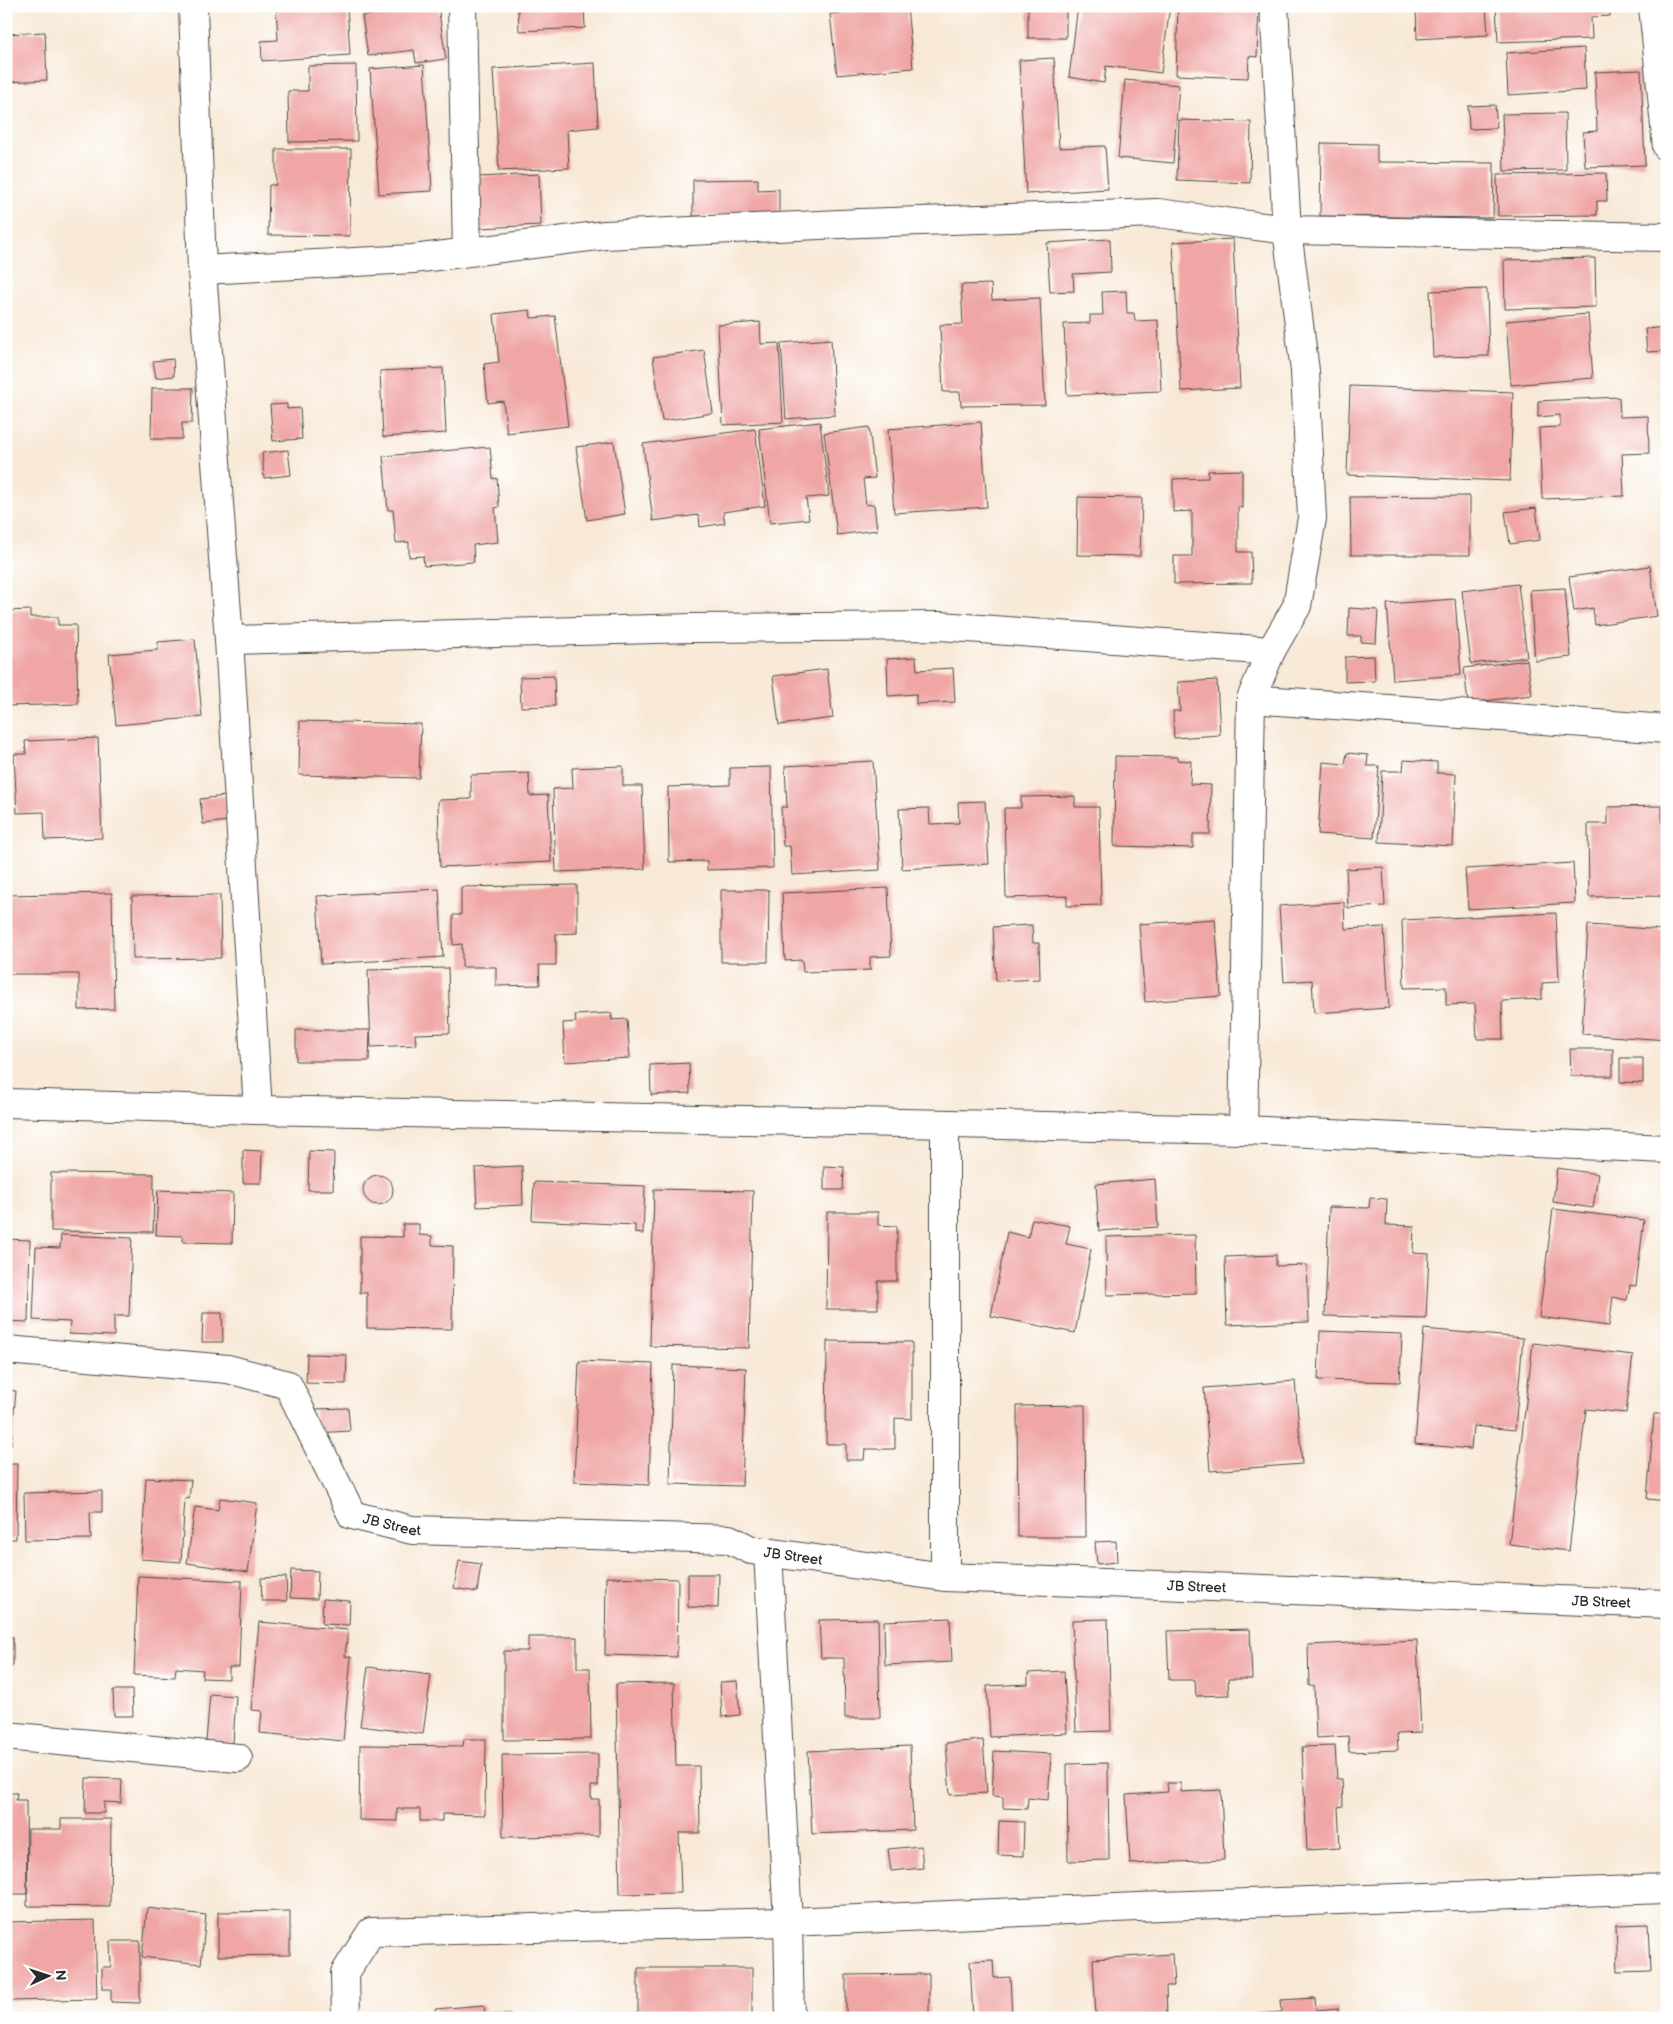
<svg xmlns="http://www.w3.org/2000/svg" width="1673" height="2024" font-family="'Balsamiq Sans',sans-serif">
<rect width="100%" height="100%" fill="#fff"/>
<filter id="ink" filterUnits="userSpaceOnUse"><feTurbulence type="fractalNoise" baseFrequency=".02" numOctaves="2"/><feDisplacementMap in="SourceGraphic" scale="10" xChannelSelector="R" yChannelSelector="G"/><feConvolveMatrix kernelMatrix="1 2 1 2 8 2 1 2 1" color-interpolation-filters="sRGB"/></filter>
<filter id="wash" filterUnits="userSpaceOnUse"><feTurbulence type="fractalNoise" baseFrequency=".0096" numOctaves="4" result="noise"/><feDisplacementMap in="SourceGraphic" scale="20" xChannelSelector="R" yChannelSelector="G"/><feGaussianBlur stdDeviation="1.12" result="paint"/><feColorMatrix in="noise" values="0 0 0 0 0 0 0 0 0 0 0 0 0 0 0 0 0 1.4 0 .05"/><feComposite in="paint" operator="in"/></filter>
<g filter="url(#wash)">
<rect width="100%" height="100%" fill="#f8e9d7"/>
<g id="blocks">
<path fill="#efa6a4" d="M276,6H347L350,55L262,61L261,41L278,40Z
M423,6H438L446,59L416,63L414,50L368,56L362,16Z
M518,6H584L585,28L519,31Z
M907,6L913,68L837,75L830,14Z
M1028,6H1066V38H1028Z
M1078,6H1170L1161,73L1106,66L1104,83L1069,77Z
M1178,6H1259L1257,57L1249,56L1248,78L1176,75Z
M1416,6H1486L1488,35L1417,39Z
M1496,6H1610V16L1591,17L1592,39L1498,42Z
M45,32L47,80L6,82V34Z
M1584,48L1586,90L1508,95L1506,53Z
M1054,58L1059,148L1105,146L1108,189L1026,194L1019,60Z
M595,63L598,127L567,130L569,168L499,171L493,69Z
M356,65L357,141L289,142L288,91H308V66Z
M424,65L432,191L379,194L370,69Z
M1641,70L1645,165L1585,167L1583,132L1597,131L1595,72Z
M1125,80L1179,85L1173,163L1118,158Z
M1495,105L1497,128L1469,129L1468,106Z
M1565,113L1566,170L1504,171L1502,114Z
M1179,120L1251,122L1250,183L1177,180Z
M1321,143L1377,144V162L1494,163L1493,218L1320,216Z
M276,149H351L350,236L268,235L269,185H276Z
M1606,173L1607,201H1597V215L1498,216L1497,175Z
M539,174L541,225L480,228L478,177Z
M758,179V190L779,189V216H693V180Z
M1110,239L1111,272L1073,274L1074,291L1050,292L1047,243Z
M1233,239L1240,388L1181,391L1173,242Z
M1595,258L1596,307L1505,309L1504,260Z
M991,284L992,300L1040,298L1045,405L961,406L960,392H943L940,325L963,324L961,285Z
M1487,289L1489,356L1433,357L1430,291Z
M1126,291L1127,313H1134L1135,321L1158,320L1161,391L1067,395L1064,324L1090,323V315H1103L1102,292Z
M530,310L531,318L555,316L568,426L507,433L503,401L488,403L484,364L499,362L494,314Z
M1588,314L1593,378L1511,385L1506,321Z
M760,322L761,344L779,343L783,422L723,425L718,325Z
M1667,327V351L1647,352L1645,329Z
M831,339L835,415L786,419L781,343Z
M704,350L713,413L662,421L653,357Z
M173,359L174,376L156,378L153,361Z
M443,368L446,433L383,437L380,371Z
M1350,386L1513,392L1510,481L1347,475Z
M152,388H193L192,423H182V439H151Z
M1619,397L1620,417L1648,416L1649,453L1622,454L1624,496L1542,499L1539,428L1560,427V415L1538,417V401Z
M287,404V409L300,408L302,439L273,441L270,405Z
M820,422L829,496L806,498L809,519L770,523L759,429Z
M981,422L987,507L894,513L888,429Z
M869,427L875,478L863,479L866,505L874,504L877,530L837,535L824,433Z
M755,429L765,506L723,512L725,523L700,527L699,515L653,521L643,444Z
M614,442L625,514L587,520L576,447Z
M490,447L493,479L497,478L499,507L495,508L498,542L473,545L474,562L424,566L423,556L409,557V542L396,543L393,510H388L383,456Z
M288,450L291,475L264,478L262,453Z
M1242,470V508L1238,507V552H1251L1252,583L1174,584V556H1192V511L1173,512V479L1208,478V471Z
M1470,496V555H1351L1350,497Z
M1078,497L1142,498L1140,556L1077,555Z
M1536,508L1540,540L1510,544L1505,512Z
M1650,566L1657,616L1595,625L1593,608L1574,611L1569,577Z
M1518,584L1527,657L1471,664L1462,591Z
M1565,588L1571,657L1535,661L1530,590Z
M1455,599L1461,675L1393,680L1387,604Z
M1349,608L1378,610L1376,643L1361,642V636H1348Z
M30,610V617H58V625H76L78,704L6,706V611Z
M195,639L202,717L116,725L109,654L158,650V642Z
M1374,656L1375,681L1345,682V657Z
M916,657L917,670L953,668L955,702L916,704V694L888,696L887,659Z
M1527,660L1532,695L1468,703L1464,668Z
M827,669L833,718L779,725L773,676Z
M554,676L555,706L521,707L520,677Z
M1217,680L1220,735L1174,738L1173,711H1180L1178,682Z
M300,721L421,724L419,778L299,775Z
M98,738L102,838L45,840L44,812L17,813L14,754H26L25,741Z
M1347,753L1368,755L1367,766H1379L1374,838L1318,834L1323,762L1345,764Z
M1115,756L1177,757V760L1191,761L1190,784L1211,785L1210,834H1193V848L1114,846Z
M1404,760L1437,762V773L1456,774L1453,846L1379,842L1382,771H1403Z
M873,761L880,870L792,875L790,846H783L781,807H787L785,766Z
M623,766V786H642L645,869L556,872L553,789L573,788L572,768Z
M771,767L773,868L707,870V861L669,862L668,787L730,785V768Z
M529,773L530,796L548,795L551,862L440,867L438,800L471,799V775Z
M225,796L228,821L203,824L200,799Z
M1075,796V807H1099L1101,905L1067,906V896L1006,898L1004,808H1021V797Z
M985,801L989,864L902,869L899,809L929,808L930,824L959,823L958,802Z
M1662,806V823H1667V896L1589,897L1588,824H1608V807Z
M1573,863L1575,903L1468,909L1465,869Z
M1383,867L1385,906L1348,908L1346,869Z
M577,885V933L556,934V965H539L540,985L496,986V967H462V944L453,945V915H461V887Z
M888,888L891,956L870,957V970L803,972L802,960L785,961L782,893Z
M439,889L443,957L321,964L317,896Z
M721,890H769L768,962H721Z
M112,893L114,1009L79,1010V974H8L6,895Z
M220,895L221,958L133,959L132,896Z
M1344,902L1345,929L1384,927L1389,1008L1314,1013L1312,980L1284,982L1279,906Z
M1556,913L1559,982L1542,983V999L1502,1001L1503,1039H1477L1475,1004L1446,1005V987L1404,988L1402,920Z
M1215,919L1221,996L1145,1002L1139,924Z
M1032,925L1033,943H1039L1040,979L996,981L993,927Z
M1588,925L1667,930V1040L1582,1034Z
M448,968L450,1033L415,1034L416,1045L371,1047L368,970Z
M611,1013L612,1020L627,1019L630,1058L565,1062L563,1023L576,1022L575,1015Z
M296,1030H370L369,1061H296Z
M1570,1049H1613V1076H1571Z
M1620,1058H1643V1083L1620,1082Z
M689,1063L690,1093L651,1095L650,1065Z
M243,1150L262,1151L261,1183H243Z
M309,1151L334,1152L333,1190H308Z
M522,1166L523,1205L477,1207L475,1168Z
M824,1166L844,1167L843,1190H824Z
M1557,1168L1598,1174L1593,1208L1553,1202Z
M51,1173L154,1174L153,1232L51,1231Z
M363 1190a15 15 0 1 1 30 0a15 15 0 1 1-30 0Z
M1155,1179L1158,1227L1099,1231L1096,1184Z
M534,1182L645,1186L643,1234L635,1233V1225L532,1220Z
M654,1189L753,1191L749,1348L650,1346Z
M158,1190L233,1193L232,1243L183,1242V1236L156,1235Z
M1370,1198L1387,1199L1386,1225L1414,1226L1413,1253L1429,1254L1426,1319L1325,1316L1329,1207L1369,1208Z
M1553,1209L1644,1220L1636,1286L1630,1285L1627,1300L1613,1297L1609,1326L1539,1317Z
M827,1212H878V1225L897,1226V1281H878V1309H826Z
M1032,1219L1070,1226L1066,1244L1091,1249L1075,1333L991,1316L1007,1232L1028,1237Z
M403,1224H419V1235L432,1236V1245L453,1246L452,1329L367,1328V1293H360V1236L403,1237Z
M61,1235L132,1238L129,1316H114V1336L69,1334L70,1322L33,1320L36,1247L60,1248Z
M1195,1235L1196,1293L1107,1295L1106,1237Z
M6,1239L30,1240L28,1322L6,1321Z
M1276,1255V1266L1307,1265L1309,1322L1227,1325L1225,1257Z
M203,1313H222L223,1342H202Z
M1424,1329L1523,1338L1515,1430L1473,1426L1471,1449L1415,1444Z
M1320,1331L1402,1334L1400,1382L1318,1380Z
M827,1341L912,1342V1419L895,1418V1449H865L864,1460H846V1444H826Z
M1533,1343L1633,1355L1626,1413L1586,1409L1569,1551L1509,1544Z
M307,1354L347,1355L346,1384L306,1383Z
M579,1361L653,1364L649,1485L574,1482Z
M673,1365L746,1368L742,1486L670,1484Z
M1295,1381L1302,1464L1210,1471L1204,1388Z
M6,1390L16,1391L11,1445H6Z
M1085,1405L1086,1537H1018L1017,1406Z
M348,1408L350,1431L316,1433L315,1409Z
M1654,1414H1667V1501L1647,1499Z
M6,1464H17L16,1539H6Z
M146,1478L191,1480L189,1499L185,1498L181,1562L141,1559Z
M102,1491V1512H90L91,1539L25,1540L24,1493Z
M220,1498L257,1503L248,1572L187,1563L195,1507L218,1510Z
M1116,1541L1117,1562L1097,1564L1095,1542Z
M459,1561L481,1564L477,1592L454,1588Z
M291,1570L318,1571L317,1599L290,1598Z
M688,1574H719L718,1608L688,1607Z
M138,1576L242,1581L239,1667H229V1679L202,1678L203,1670L176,1668L175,1677L134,1675Z
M286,1577L287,1601H262L261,1578Z
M606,1577L678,1579L677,1657L605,1655Z
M323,1599L350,1601L349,1625L322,1624Z
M950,1618L952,1662L885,1665L884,1621Z
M878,1619L880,1718H845L844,1658H821L819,1620Z
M1108,1619L1111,1731L1076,1732L1072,1620Z
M259,1622L348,1630L345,1656L351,1657L343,1741L260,1733L262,1711L251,1710Z
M1250,1629L1252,1679H1228L1229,1695L1196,1696L1195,1680H1169L1167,1631Z
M6,1637H13V1666H6Z
M528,1637H577V1668H590L591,1739L504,1740V1651H528Z
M1417,1640L1421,1733L1397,1734L1398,1750L1349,1752L1348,1736L1316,1738L1314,1685L1309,1686L1308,1645Z
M368,1667L431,1675L423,1734L360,1726Z
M1064,1671L1067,1733L990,1737L987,1686L1028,1684V1673Z
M737,1681L740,1715L722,1717L720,1682Z
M674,1683L676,1766H699L700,1833H679L681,1893L620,1894L616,1684Z
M113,1690H132L133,1716H114Z
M210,1694L236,1696L233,1743L206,1741Z
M464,1739H486L485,1815L442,1814V1821H420V1809H397V1821L359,1820L360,1745L463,1746Z
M983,1740L987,1793L950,1795L946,1743Z
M910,1746L913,1830L812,1834L808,1751Z
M1335,1746L1337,1779H1342L1343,1806L1338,1807L1340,1848L1307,1850L1302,1747Z
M994,1751L1051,1754L1048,1800L1028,1798L1027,1809L1003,1808V1797L992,1796Z
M598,1754V1786H591V1799H599V1836L503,1837L502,1755Z
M1108,1763L1109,1860L1068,1861L1067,1764Z
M86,1778L122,1779L121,1803L104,1802V1813H85Z
M1167,1783H1181V1792L1221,1790L1224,1860L1130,1864L1126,1795L1168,1792Z
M6,1793H17L16,1800H26L27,1894H6Z
M61,1819H111L110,1907L27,1906L28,1829H61Z
M999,1821L1024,1822L1023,1856L998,1855Z
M921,1846L923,1868L891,1871L888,1849Z
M147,1908L206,1915L201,1964L142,1957Z
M290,1911V1955L218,1956V1912Z
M95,1920L97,1999L10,2001L7,1922Z
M1648,1924L1650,1971L1618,1972L1616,1925Z
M110,1941H140V2003L111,2002V1989H102V1967H111Z
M1172,1954L1174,1986H1166L1167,2018H1096L1093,1959Z
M993,1960L994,1978L1010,1977L1012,2018H973L970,1961Z
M638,1968H752V2017L638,2018Z
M929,1974V2018H846V1975Z
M1315,1998L1316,2010L1338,2008V2018H1237V2015L1282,2012L1281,2000Z
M484,2005L485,2015L510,2014V2018H436L435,2009Z"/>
</g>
</g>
<g filter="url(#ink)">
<use href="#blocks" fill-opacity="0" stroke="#4a4845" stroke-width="1"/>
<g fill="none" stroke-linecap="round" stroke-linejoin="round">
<g stroke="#4a4845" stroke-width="30">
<g id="minor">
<path d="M193,6L202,270L229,640L258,1110"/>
<path d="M462,6L467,252"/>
<path d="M1653,6L1667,147"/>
<path d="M202,270L413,259L605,235L861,223L1158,213L1287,230L1667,237"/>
<path d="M229,640L693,628L941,626L1271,651"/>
<path d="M1251,699L1667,729"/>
<path d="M6,1103L258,1110L1243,1130L1667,1149"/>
<path d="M945,1124V1577"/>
<path d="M1243,1130L1251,699L1271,651L1297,606L1312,518L1305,371L1287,230L1274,6"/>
<path id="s1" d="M6,1350L228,1369L288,1385L352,1515L412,1530L729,1539L751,1550L945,1577L1667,1604"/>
<path d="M768,1552L788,1922L790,2018"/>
<path d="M6,1736L238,1758"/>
<path d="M346,2018L345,1973L371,1932L788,1922L1161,1906L1667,1889"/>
</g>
</g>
<use href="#minor" stroke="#fff" stroke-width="28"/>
</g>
</g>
<g text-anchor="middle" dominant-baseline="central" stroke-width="4" stroke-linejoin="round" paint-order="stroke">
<g font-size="14" fill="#2b2b2b" stroke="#fff">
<text stroke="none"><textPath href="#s1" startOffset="471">JB Street</textPath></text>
<text stroke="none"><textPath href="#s1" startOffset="876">JB Street</textPath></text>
<text stroke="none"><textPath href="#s1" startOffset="1281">JB Street</textPath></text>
<text stroke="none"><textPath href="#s1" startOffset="1686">JB Street</textPath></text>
</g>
</g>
<rect width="1673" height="2024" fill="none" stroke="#fff" stroke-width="25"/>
<g transform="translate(48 1976) rotate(87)" stroke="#ffffff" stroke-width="4" paint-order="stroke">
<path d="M0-4L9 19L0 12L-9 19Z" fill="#2b2b2b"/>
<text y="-8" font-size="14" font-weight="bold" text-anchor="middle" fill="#2b2b2b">N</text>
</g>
</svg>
